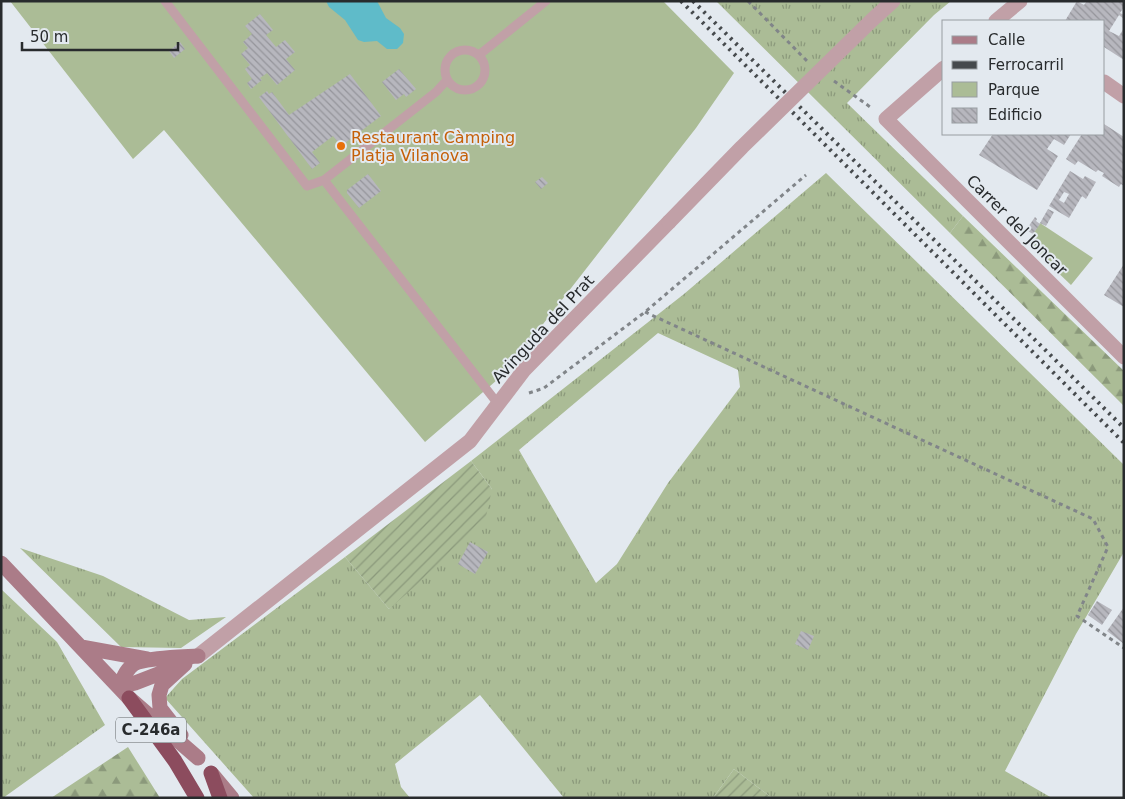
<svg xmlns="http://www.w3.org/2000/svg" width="1125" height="799" font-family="'DejaVu Sans',sans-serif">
<defs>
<pattern id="grass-tufts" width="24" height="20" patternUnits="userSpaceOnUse" patternTransform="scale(1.25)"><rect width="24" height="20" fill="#abbc96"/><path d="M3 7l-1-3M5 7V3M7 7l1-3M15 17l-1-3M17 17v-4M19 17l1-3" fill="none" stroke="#8b997b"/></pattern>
<pattern id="forest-firs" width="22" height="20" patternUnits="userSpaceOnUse" patternTransform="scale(1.25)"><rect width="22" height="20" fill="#abbc96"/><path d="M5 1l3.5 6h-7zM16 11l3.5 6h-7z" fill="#8b997b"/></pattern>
<pattern id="garden-furrows" width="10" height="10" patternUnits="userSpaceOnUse" patternTransform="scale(1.25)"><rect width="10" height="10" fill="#abbc96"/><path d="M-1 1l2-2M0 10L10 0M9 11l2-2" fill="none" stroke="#8b997b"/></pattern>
<pattern id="building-back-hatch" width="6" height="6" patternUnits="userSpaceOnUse" patternTransform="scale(1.25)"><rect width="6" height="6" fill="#b7b7be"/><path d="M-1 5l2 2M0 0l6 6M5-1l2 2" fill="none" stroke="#95959b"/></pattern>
</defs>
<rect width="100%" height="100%" fill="#e3e9ef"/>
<path fill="url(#grass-tufts)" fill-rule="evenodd" d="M716,1H951L934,15L847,103L963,216L950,233Z
M826,173L1124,465V552L1076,634L1005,771L1052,798H772L734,769L713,798H564L480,695L395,764L401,787L410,798H254L165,698L182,679L345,557L389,609L492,489L471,461L684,294ZM658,333L738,370L740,387L668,483L617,564L596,583L519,450Z
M20,548L103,576L189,620L226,617L181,648L121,647Z
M1,589L57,642L105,725L3,798H1Z"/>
<path fill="url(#forest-firs)" d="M963,216L1124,371V406L950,233Z
M128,747L160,798H51Z"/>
<path fill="#abbc96" d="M10,1H663L734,73L696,128L504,374L425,442L164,130L133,159Z
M1040,223L1093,258L1071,285L1027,243Z"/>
<path fill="url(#garden-furrows)" d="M471,461L492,489L484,526L389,609L345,557Z
M734,769L772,798H713Z"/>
<path fill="#5fbbc9" d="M326,1H377L386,18L400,28L404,34L403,43L397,49H387L377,41L364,42L358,40L345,20L329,7Z"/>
<path fill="url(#building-back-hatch)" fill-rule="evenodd" d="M1077,1L1084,5L1087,1H1124V7L1120,13L1124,15V19L1119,15L1109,31L1119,36L1124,28V60L1104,47V21H1065Z
M260,14L273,30L266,35L276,47L285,40L295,52L286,59L295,70L277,85L267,73L260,78L262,80L251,89L247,83L252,79L245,69L250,65L241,54L248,48L243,42L252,34L245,26Z
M180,42L185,49L174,58L169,51Z
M399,69L416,89L406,97L404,94L396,100L382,82Z
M350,74L381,116L341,146L333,136L312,152L320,163L312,169L259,97L267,91L269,94L272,92L289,115Z
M1104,124L1124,137V186L1121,184L1119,187L1102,176L1104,173L1098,170L1096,172L1078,161L1075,165L1066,159L1082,134H1104Z
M993,134H1071L1064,145L1054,139L1047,149L1058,156L1037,190L979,155Z
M1070,171L1083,179L1085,176L1096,182L1086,199L1082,196L1069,218L1049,206ZM1064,192L1069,194L1064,203L1059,200Z
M368,174L381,191L359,208L347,193V190Z
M542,177L548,183L541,189L535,182Z
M1048,209L1054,212L1046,226L1040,223Z
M1035,217L1037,219L1036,221L1040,224L1033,234L1026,230Z
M1124,264V307L1104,295Z
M470,542L488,552L475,574L458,564Z
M1097,601L1112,610L1102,625L1088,615Z
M1124,607V644L1107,631Z
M801,631L814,636L808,650L795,644Z"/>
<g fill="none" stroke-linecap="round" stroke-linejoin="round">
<path stroke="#818589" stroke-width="3" stroke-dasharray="4 4" stroke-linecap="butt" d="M748,1L807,61
M834,81L873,109
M645,312L1093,519L1108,547L1077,616L1124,648
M529,393L544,388L645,312L806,175"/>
<path stroke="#c1a0a7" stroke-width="9" d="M165,1L307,186L324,180L436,92L447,80
M445 70a20 20 0 1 1 40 0a20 20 0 1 1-40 0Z
M479,55L546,1
M324,180L498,404"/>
<path stroke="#c1a0a7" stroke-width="15" d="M996,21L1020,1
M944,68L886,119L1124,357
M1104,82L1124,96
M198,656L470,441L524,370L669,222"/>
<path stroke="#ab7c88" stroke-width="15" d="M1,563L129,698L198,758
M81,647L147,659
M119,687C123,679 126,669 134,664C144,658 184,657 198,656
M119,687L135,683L179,666
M181,735L160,708L159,695L162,685L185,664
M212,774L232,798"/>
<path stroke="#8c4c5e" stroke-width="15" d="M129,698L175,761L197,798
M211,773L220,798"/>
<path stroke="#464a4d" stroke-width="4" stroke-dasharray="2.5 5" stroke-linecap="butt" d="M681,1L1124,443
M693,1L1124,428"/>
<path stroke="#c1a0a7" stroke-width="15" d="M669,222L742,147L872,20L893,1"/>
</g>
<circle fill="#e8710a" stroke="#e3e9ef" stroke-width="2" cx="341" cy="146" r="5"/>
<g text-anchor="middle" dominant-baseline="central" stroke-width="4" stroke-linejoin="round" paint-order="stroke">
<rect fill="#e3e9ef" stroke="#606467" stroke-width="1" x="116" y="717.5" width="70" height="25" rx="4"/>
<g font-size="15" font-weight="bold" fill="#282b2d">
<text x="151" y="730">C-246a</text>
</g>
<g font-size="16" fill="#c56008" stroke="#e3e9ef" text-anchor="start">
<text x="351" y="137">Restaurant Càmping<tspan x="351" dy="18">Platja Vilanova</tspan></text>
</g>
<g font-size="16" fill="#282b2d" stroke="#e3e9ef">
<text transform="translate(1017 225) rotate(45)">Carrer del Joncar</text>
<text transform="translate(543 329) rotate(-47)">Avinguda del Prat</text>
</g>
</g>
<rect width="1125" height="799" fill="none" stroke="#282b2d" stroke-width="5"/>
<rect x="942" y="20" width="162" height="115" fill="#e3e9ef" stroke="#989da1"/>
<rect x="952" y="36" width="25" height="8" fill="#ab7c88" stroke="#989da1"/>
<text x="988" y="45" font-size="15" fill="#282b2d">Calle</text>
<rect x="952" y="61" width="25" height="8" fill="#464a4d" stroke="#989da1"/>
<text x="988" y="70" font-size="15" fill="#282b2d">Ferrocarril</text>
<rect x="952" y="82" width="25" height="15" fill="#abbc96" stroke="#989da1"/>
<text x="988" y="95" font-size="15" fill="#282b2d">Parque</text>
<rect x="952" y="108" width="25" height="15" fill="url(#building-back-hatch)" stroke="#989da1"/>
<text x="988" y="120" font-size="15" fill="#282b2d">Edificio</text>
<path d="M22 42v8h156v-8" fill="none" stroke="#282b2d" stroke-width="2.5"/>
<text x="30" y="42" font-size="15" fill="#282b2d" stroke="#e3e9ef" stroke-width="4" paint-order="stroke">50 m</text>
</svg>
